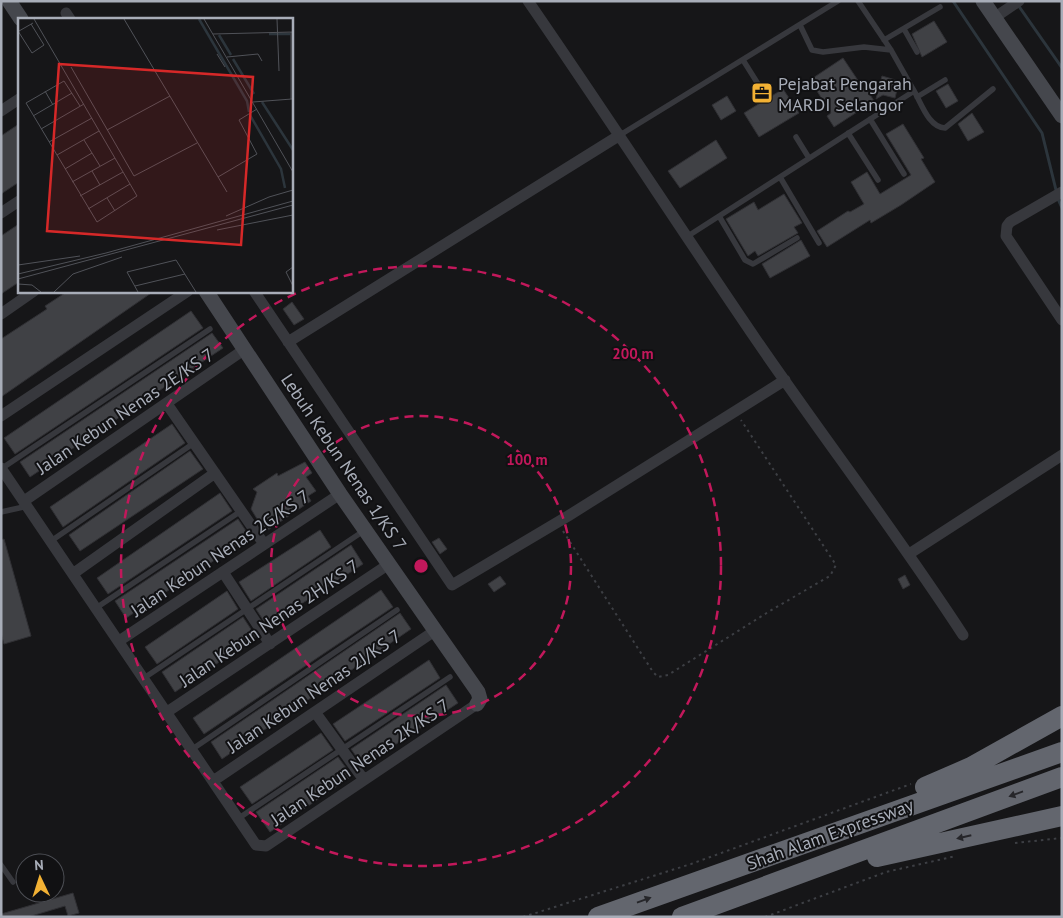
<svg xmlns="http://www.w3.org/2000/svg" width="1063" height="918" font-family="'PT Sans',sans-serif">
<rect width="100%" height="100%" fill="#161618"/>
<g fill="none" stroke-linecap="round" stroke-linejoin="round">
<path stroke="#2c353c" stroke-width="3" d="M953,1L1042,133L1056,190
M1018,5L1062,68
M1058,199L1062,208"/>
</g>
<path fill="#404145" stroke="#303034" d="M934,21L947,42L922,57L912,34Z
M843,58L865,91L867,90L874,101L834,127L827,116L831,113L810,80Z
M882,76L899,81L895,98L883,95L876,99Z
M948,84L958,101L946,108L936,91Z
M783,89L799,113L759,137L744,113Z
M727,96L736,111L721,120L712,105Z
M972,113L984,132L968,141L958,124Z
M19,124V182L1,194V136Z
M903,124L924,158L921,159L935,182L901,205L871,223L870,220L827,247L817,231L848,211L850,212L864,204L851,182L867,172L880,194L911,175L886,134Z
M716,140L727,158L680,188L668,171Z
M784,194L802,223L794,227L798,233L758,256L755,251L748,256L726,219L754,202L758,210Z
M19,224V282L1,294V236Z
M801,240L810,256L770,278L762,264Z
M68,291H154L1,397V339L47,309L45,306Z
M292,302L304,319L294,325L283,309Z
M191,311L203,328L15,454L4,438Z
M212,333L223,348L30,477L20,462Z
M172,424L185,443L63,527L50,507Z
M190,451L203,469L80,551L69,535Z
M305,462L312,473L306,477L316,491L308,496L311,501L265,532L251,509L257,492L253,489L277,473L278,476Z
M220,493L232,511L108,594L97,578Z
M238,519L250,537L126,618L115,601Z
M320,530L331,547L251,601L239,582Z
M439,538L447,549L440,554L432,542Z
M4,539L31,636L4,644L1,633V540Z
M351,545L363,564L267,626L256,609Z
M905,575L910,585L903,589L898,579Z
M500,576L506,584L494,592L488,584Z
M381,590L393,607L204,734L193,718Z
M227,591L238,609L157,664L145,647Z
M400,613L411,629L222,759L211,742Z
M243,617L256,637L175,692L162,672Z
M429,660L440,678L345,741L333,724Z
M446,685L458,703L363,766L351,749Z
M321,733L333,750L252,804L240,787Z
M338,757L352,776L270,832L256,812Z
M73,893L79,913L68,916L65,906L28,917H1V914Z"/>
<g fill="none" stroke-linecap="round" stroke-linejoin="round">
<path stroke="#3d3f44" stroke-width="2" stroke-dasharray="2.5 4" stroke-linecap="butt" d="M563,531L653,672L658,677L668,675L773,609L830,576L836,565L741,420
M1015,843L1062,838
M523,917L691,864L911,784
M765,917L886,872L956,856"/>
<path stroke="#37383d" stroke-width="5.5" d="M800,25L812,50L823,52L864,47L891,50
M904,29L917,52
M884,40L940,7
M743,60L765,95
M913,89C921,102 928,127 945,128L993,89
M917,97L945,80
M870,119L904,174
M848,133L878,180
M620,135L838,1
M796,137L809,158
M780,177L819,243
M719,216L745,260L753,264L797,238
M688,236L911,93L913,89L891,50L858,1
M1,469L210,329
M1,512L28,506
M51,541L194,443
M96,608L241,511
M144,678L365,530
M191,750L397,610
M239,818L450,677
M1,865L13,882"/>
<path stroke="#37383d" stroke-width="11" d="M528,1C606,114 680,228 757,341C825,440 898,535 963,635
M66,13L70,19
M994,18L1019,1
M1,111L19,99
M1062,192L1010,222L1007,226L1006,236L1062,320
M1,213L19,201
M254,291L452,585L568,516L785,380
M1,314L34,291
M288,342L620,135
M167,404L264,544
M1,416L188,291
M1,468L256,845L266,846L477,704
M24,501L245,349
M909,554L1062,455
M223,572L270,644
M74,573L215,473
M119,641L340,494
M167,712L389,564
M315,712L364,780
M213,781L436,630"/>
<path stroke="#45474d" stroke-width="15" d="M9,1L21,19
M983,1L1062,116
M206,291L340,494L478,692L480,699L477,704"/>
<path stroke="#63666e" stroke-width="20" d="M925,787L971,767L1062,716
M877,857L1062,816
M598,917L1062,752
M682,917L1062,777"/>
</g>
<defs><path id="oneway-solid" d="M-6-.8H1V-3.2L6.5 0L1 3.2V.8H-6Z" transform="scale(1.25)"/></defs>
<g fill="#26262a">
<use href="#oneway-solid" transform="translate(1016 794) rotate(160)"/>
<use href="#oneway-solid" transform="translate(964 837) rotate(167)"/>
<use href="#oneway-solid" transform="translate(644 900) rotate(-20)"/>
</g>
<g fill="none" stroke="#c2185b" stroke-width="2.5" stroke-dasharray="9 6">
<circle cx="421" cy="566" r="150"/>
<circle cx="421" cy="566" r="300"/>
</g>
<defs>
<g id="office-square" transform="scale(1.125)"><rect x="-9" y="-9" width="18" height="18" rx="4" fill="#f2b134" stroke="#111113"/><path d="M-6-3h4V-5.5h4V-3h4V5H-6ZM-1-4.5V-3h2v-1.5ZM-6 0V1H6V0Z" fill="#111"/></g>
</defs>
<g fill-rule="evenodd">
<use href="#office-square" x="762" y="93"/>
</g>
<g text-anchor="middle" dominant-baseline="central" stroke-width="4" stroke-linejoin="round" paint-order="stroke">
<g font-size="18" fill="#a8adb8" stroke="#111113" text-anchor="start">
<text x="778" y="83">Pejabat Pengarah<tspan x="778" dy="21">MARDI Selangor</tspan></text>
</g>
<g font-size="18" fill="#a8adb8" stroke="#111113">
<text transform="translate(125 411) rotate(-34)">Jalan Kebun Nenas 2E/KS 7</text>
<text transform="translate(344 462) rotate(56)">Lebuh Kebun Nenas 1/KS 7</text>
<text transform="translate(220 553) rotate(-34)">Jalan Kebun Nenas 2G/KS 7</text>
<text transform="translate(269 623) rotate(-34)">Jalan Kebun Nenas 2H/KS 7</text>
<text transform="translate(314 691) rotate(-34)">Jalan Kebun Nenas 2J/KS 7</text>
<text transform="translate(360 762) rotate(-34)">Jalan Kebun Nenas 2K/KS 7</text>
<text transform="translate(830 834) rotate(-20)">Shah Alam Expressway</text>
</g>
</g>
<g transform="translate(18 18)">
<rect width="275" height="275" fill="#161618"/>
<path fill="none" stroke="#2c353c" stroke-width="2.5" d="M181,1L229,83L231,94M251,16H272M201,17L213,37M215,41L236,76M244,84L275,132M232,97L263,151L267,170"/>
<path fill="none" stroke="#505258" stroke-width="1" d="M16,1L119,178L79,204L8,85L46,63L62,88M106,1L209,174M186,1L275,154M259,1L261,53M0,13L14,35L26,27L13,6M1,13L15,5M195,16L275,14M199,36L207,49M209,39L240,36L244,43M53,49L116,158L179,125M27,73L35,87M273,81V14M235,84L274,81M15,98L54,75M23,111L66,86M89,112L152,78M66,122L82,148M31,124L74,100M39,137L81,113M47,151L74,135M74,153L82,167M200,159L239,136L221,102L239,91M54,164L97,140M62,178L105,154M89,180L97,193M70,191L112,166M208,198L251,179L275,172M199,212L275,197M0,247L62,238M275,249L268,254L275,268M0,256L88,235L275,183M0,261L275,187M0,266L14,267L23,274M117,268L167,256M36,274L55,256L104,239M120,274L109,254L158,242L178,274"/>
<path fill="#d62828" fill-opacity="0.15" stroke="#d62828" stroke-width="2.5" d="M41,46L235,59L223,227L29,213Z"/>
<rect width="275" height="275" fill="none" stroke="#a8adb8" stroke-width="2.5"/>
</g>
<circle cx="421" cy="566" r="8" fill="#c2185b" stroke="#111113" stroke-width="2.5"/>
<g font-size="15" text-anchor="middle" font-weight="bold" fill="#c2185b" stroke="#111113" stroke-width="4" stroke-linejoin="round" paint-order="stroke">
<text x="633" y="359">200 m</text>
<text x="527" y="465">100 m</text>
</g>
<rect width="1063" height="918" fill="none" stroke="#a8adb8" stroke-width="5"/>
<g transform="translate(40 878) rotate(356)"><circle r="24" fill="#111113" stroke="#4d4f55"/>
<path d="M0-4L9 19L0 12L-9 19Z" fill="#f2b134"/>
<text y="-8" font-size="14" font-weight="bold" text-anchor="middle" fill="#a8adb8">N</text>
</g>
</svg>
